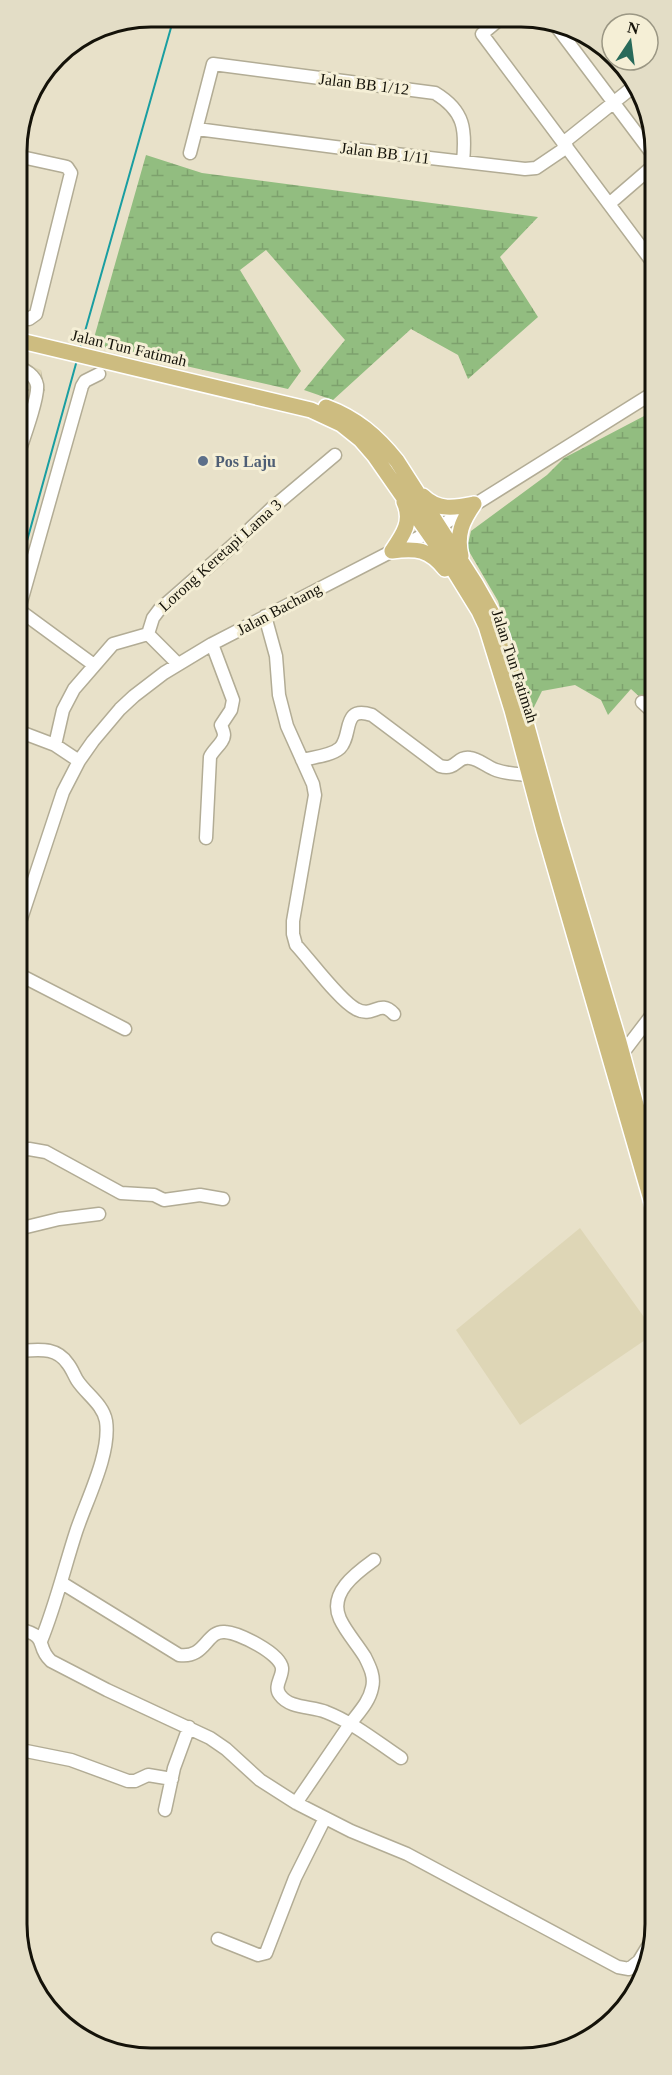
<svg xmlns="http://www.w3.org/2000/svg" width="672" height="2075" font-family="'Times New Roman',serif">
<defs>
<pattern id="industrial-grid" width="8" height="8" patternUnits="userSpaceOnUse" patternTransform="scale(1.5)"><rect width="8" height="8" fill="#ded6b6"/><path d="M0 4h8M4 0v8" fill="none" stroke="#beb79b"/></pattern>
<pattern id="wetland-marsh" width="20" height="14" patternUnits="userSpaceOnUse" patternTransform="scale(1.5)"><rect width="20" height="14" fill="#92bd80"/><path d="M1 5h8M5 5V1M11 12h8M15 12V8" fill="none" stroke="#7da16d"/></pattern>
</defs>
<rect width="100%" height="100%" fill="#e8e1c9"/>
<path fill="#ded6b6" d="M580,1228L654,1331V1334L520,1425L456,1330Z"/>
<path fill="url(#industrial-grid)" d="M17,360L41,370L45,390L17,487Z"/>
<path fill="url(#wetland-marsh)" d="M146,155L202,173L538,217L500,257L538,317L468,379L458,355L411,329L333,400L304,390L345,340L266,250L240,270L301,371L288,389L92,345Z
M646,415L653,422L654,671L649,675L654,680V710L631,689L608,715L601,700L575,685L542,691L532,711L498,601L467,548L471,531L547,475L564,458Z"/>
<g fill="none" stroke-linecap="round" stroke-linejoin="round">
<path stroke="#199ea1" stroke-width="2" d="M80,349L174,17
M17,577L77,360"/>
<g stroke="#b2ac95" stroke-width="15">
<path id="minor" d="M500,19L482,34L653,263
M553,22L653,155
M197,129L335,147L525,169L536,168L567,147
M563,143L633,87
M190,153L213,64L435,93C465,111 466,130 463,162
M17,156L63,166L67,167L71,173L36,314L29,319L17,315
M609,204L653,166
M17,366C25,370 35,375 37,385C39,397 22,443 17,458
M19,610L94,665
M17,616L82,386L85,381L99,374
M265,616L276,656L279,695L287,726L313,784L315,795L293,921V934L296,945C310,960 340,1001 356,1009C374,1019 379,998 394,1014
M178,664L148,634L153,618L159,610L232,546L272,508L335,455
M642,702L654,713
M18,731L55,745L79,761
M55,745L63,710L74,689L113,644L148,634
M302,760C313,757 331,756 340,748C353,735 341,705 372,715L440,766C457,771 456,756 470,758C479,759 487,767 496,770C507,774 518,774 529,775
M206,838L210,757C213,750 224,742 224,735C224,732 222,728 221,725L231,710L233,700L212,644
M654,917L652,926L654,931
M18,928L63,792L79,761L93,741L120,709L134,696L164,673L212,644L439,527L653,393
M18,974L125,1029
M622,1054L654,1012
M18,1150L29,1149L46,1152L121,1193L154,1195L164,1200L200,1195L223,1199
M18,1229L59,1219L99,1214
M18,1351C38,1350 56,1346 68,1364C72,1369 74,1375 77,1380C86,1394 103,1404 106,1421C111,1454 86,1501 76,1532C64,1569 56,1604 41,1641
M62,1583L179,1655C206,1659 206,1630 225,1632C239,1633 280,1653 282,1668C283,1677 273,1686 280,1695C290,1709 312,1706 326,1712C354,1723 377,1742 401,1758
M19,1629C51,1637 34,1645 51,1661L107,1690L210,1738L226,1749L260,1780L296,1803L351,1831L407,1854L618,1967L629,1969L639,1961L653,1938
M26,1751L71,1760L128,1781H135L148,1775L172,1779
M296,1803C314,1777 331,1752 348,1727C357,1714 369,1703 372,1688C375,1677 370,1667 365,1657C357,1644 346,1632 340,1619C328,1593 356,1573 374,1560
M165,1810L174,1768L189,1727
M218,1939L258,1955L266,1953L295,1878L325,1818"/>
</g>
<g stroke="#fff" stroke-width="18">
<path id="major" d="M17,340L311,410L341,424L361,440L374,455L450,564L479,611L486,626L512,710L544,830L654,1210
M326,407C356,418 377,436 397,461L475,583L492,613L502,636L554,824L619,1042L654,1171
M423,496C438,511 455,508 474,504
M392,551C417,548 429,549 445,569
M392,551C403,535 413,521 404,502
M461,556C456,535 462,521 474,504"/>
</g>
<use href="#minor" stroke="#fff" stroke-width="12"/>
<use href="#major" stroke="#cdbc80" stroke-width="15"/>
</g>
<circle fill="#5c6f8a" stroke="#f5efd6" stroke-width="2" cx="203" cy="461" r="6"/>
<g text-anchor="middle" dominant-baseline="central" stroke-width="6" stroke-linejoin="round" paint-order="stroke">
<g font-size="16" fill="#141209" stroke="#f5efd6">
<text transform="translate(364 84) rotate(7)">Jalan BB 1/12</text>
<text transform="translate(385 153) rotate(7)">Jalan BB 1/11</text>
<text transform="translate(129 348) rotate(13)">Jalan Tun Fatimah</text>
<text transform="translate(220 555) rotate(-42)">Lorong Keretapi Lama 3</text>
<text transform="translate(279 609) rotate(-28)">Jalan Bachang</text>
<text transform="translate(515 666) rotate(72)">Jalan Tun Fatimah</text>
</g>
<g font-size="16" font-weight="bold" fill="#4e5e75" stroke="#f5efd6" text-anchor="start">
<text x="215" y="461">Pos Laju</text>
</g>
</g>
<path d="M0 0H672V2075H0ZM151 27H521A124 124 0 0 1 645 151V1924A124 124 0 0 1 521 2048H151A124 124 0 0 1 27 1924V151A124 124 0 0 1 151 27Z" fill="#e3ddc6" fill-rule="evenodd"/>
<path fill="none" stroke="#141209" stroke-width="3" d="M151 27H521A124 124 0 0 1 645 151V1924A124 124 0 0 1 521 2048H151A124 124 0 0 1 27 1924V151A124 124 0 0 1 151 27Z"/>
<g transform="translate(630 42) rotate(13)"><circle r="28" fill="#f5efd6" stroke="#9b9784" stroke-width="1.5"/>
<path d="M0-4.5L10 22L0 15L-10 22Z" fill="#286a5a"/>
<text y="-9" font-size="16" font-weight="bold" text-anchor="middle" fill="#141209">N</text>
</g>
</svg>
